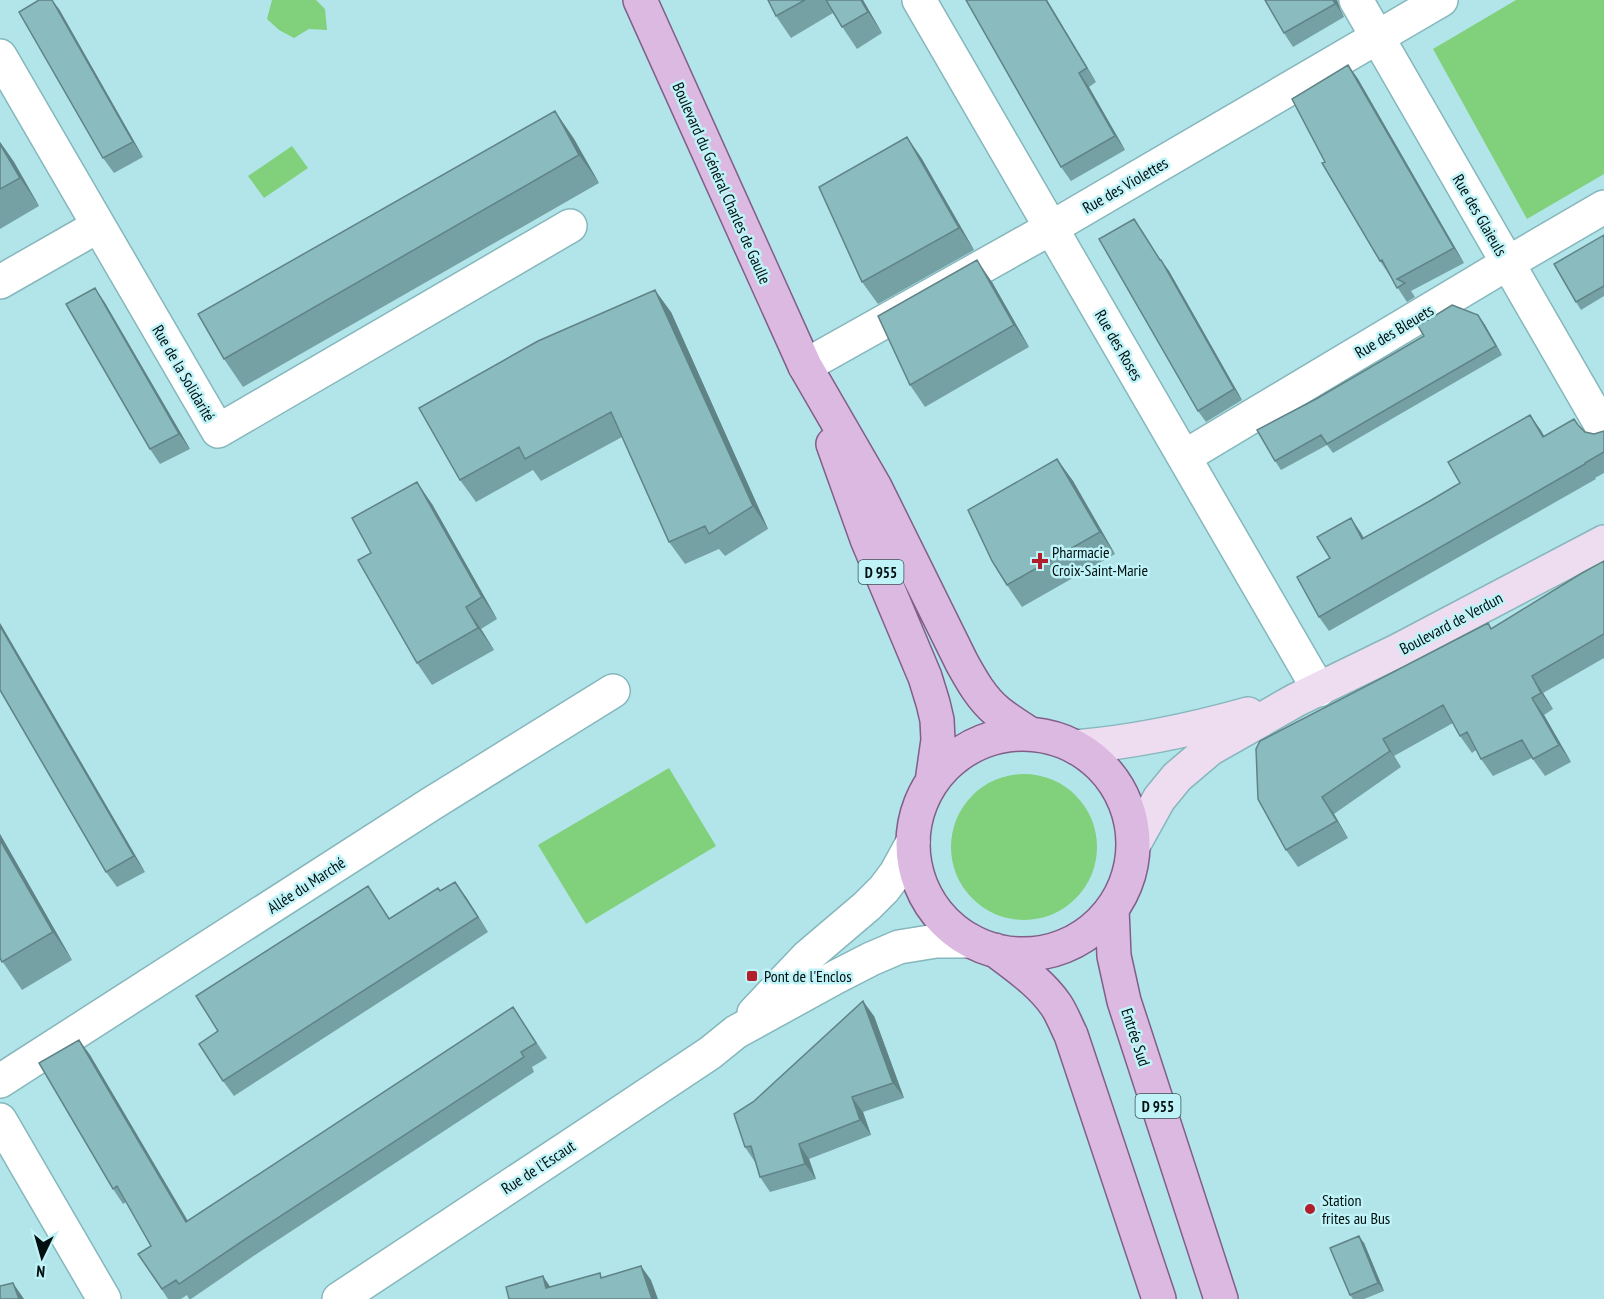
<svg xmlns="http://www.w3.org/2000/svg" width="1604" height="1299" font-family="'PT Sans Narrow',sans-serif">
<rect width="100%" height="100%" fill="#b2e5ea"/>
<path fill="#81d07c" d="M272,0H316L325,9L327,30L309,29L294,38L279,30L267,19Z
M1516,0H1604V174L1527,219L1433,49Z
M292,146L308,168L264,198L248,176Z
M669,768L716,846L586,924L538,845Z
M951 847a73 73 0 1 1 146 0a73 73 0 1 1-146 0Z"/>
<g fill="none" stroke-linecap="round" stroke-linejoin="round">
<g stroke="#85b7bc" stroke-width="36">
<path id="street" d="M919,0L1319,690
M1356,0L1604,430
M0,56L218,431L570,226
M0,282L98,226
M805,366L1051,228L1441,0
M1184,457L1508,263L1604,207
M754,1013L807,957L867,906L884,889L896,873L913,842
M0,1081L431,804L613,691
M0,1120L104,1299
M339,1299L599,1127L710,1053L736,1032L836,977L871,959L899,947L936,941H971"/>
</g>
<g stroke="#85b7bc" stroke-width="36">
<path id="secondary" d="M1075,747C1134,742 1191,730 1248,714
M1134,844L1159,799L1177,777L1210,749L1296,700L1399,650L1604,542"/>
</g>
<g stroke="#805f8a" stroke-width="36">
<path id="primary" d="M640,0L805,366L875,487L962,663C972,681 982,699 998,712C1008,720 1019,727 1030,734
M833,444L867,539L925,677L933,703L937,720L938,740L932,782
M913 844a110 110 0 1 1 220 0a110 110 0 1 1-220 0Z
M1112,909L1114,956L1124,1001L1221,1299
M995,950C1017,967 1040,982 1056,1005C1062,1014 1066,1025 1071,1035L1159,1299"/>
</g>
<use href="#street" stroke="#fff" stroke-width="33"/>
<use href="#secondary" stroke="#eedcf0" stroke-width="33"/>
<use href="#primary" stroke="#dcb9e0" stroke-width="33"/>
</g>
<path fill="#76a1a4" d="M768,0H863L882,33L857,49L833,13L791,38L776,16Z
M966,0H1047L1096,82L1089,87L1125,150L1071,181L1061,167Z
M1337,0L1340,9L1344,17L1293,47L1284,33Z
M59,9L143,157L114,173L103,158Z
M1348,65L1358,79L1464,263L1411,291L1415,297L1407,302L1380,261L1325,162Z
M555,111L574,139L599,183L243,387L224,359Z
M907,137L922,159L974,250L878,304L862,282Z
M0,142L14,162L39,206L0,229Z
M1142,230L1160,260L1169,271L1242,400L1206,422L1198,411Z
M1604,235V296L1581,310L1576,302Z
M992,282L1029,347L925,407L910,385Z
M95,288L105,303L190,449L160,464L150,449Z
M671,312L768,529L725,556L719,549L685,564L669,542L622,437L541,481L533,470L476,502L460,480Z
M1478,315L1485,325L1502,355L1333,453L1327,445L1281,470L1275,461Z
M1580,427L1585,432L1594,434L1604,431V473L1595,478L1596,479L1329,631L1319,617L1351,518L1364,538L1460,483L1540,429L1544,436Z
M1057,459L1073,481L1115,554L1022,607L1007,585Z
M432,504L497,619L481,629L494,650L432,685L417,663L371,553Z
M1604,561V658L1543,693L1553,709L1544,715L1571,762L1545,776L1532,758L1493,776L1481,759L1476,750L1472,753L1460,736L1453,723L1394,756L1401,767L1334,814L1348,838L1298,867L1286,850L1258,799L1488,623L1492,629Z
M0,623L145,872L117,887L106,872Z
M0,834L72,960L22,990L0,958Z
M368,886L390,919L440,891L466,897L488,932L234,1096L223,1081L218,1031Z
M874,1016L904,1098L863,1112L871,1135L809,1159L816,1179L770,1192L760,1177L755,1162L745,1147L753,1102Z
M523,1022L547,1058L532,1067L534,1072L258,1253L191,1299H189L187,1295L181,1299H168L138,1254L151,1246L126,1202L123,1204L113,1189L79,1040L90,1055L188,1221Z
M1364,1243L1384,1291L1364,1299H1353L1350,1295Z"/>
<path fill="#608386" d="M52,0L59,9L143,157L133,142Z
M861,0H863L882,33L868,12Z
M1046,0H1047L1096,82L1087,68Z
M1333,0H1337L1340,9L1344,17Z
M1348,65L1358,79L1464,263L1454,248Z
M1079,73L1089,87L1125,150L1115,136Z
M555,111L574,139L599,183L579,155Z
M907,137L922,159L974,250L959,228Z
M0,142L14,162L39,206L20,178L0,144Z
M1134,219L1167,271L1161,260L1169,271L1242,400L1234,389L1160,260Z
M977,260L992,282L1029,347L1014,325Z
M95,288L105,303L190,449L179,434Z
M655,290L671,312L768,529L753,506Z
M1478,315L1485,325L1502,355L1496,346Z
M1530,415L1540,429L1553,451L1543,437Z
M1057,459L1073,481L1115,554L1100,532Z
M417,482L432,504L497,619L482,597Z
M1351,518L1361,533L1372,554L1362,539Z
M466,607L481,629L494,650L478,628Z
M0,623L145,872L134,856L0,626Z
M1532,676L1543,693L1553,709L1541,693Z
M1532,698L1544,715L1571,762L1559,745Z
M1383,739L1394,756L1401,767L1390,751Z
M1322,797L1334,814L1348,838L1337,821Z
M0,834L72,960L53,932L0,840Z
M455,882L466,897L488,932L478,917Z
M863,1001L874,1016L904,1098L893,1083Z
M79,1040L90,1055L197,1237L186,1222Z
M852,1097L863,1112L871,1135L860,1120Z
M799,1144L809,1159L816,1179L805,1164Z
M1359,1236L1364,1243L1384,1291L1378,1283Z
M641,1266L651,1280L658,1299H652Z
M543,1276L553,1291L546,1288Z
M13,1283L24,1299H19Z"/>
<path fill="#89bbbf" stroke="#608386" stroke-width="1.5" d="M39,0H52L133,142L103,158L19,12Z
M768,0H805L776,16Z
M826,0H861L868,12L842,27Z
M966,0H1046L1087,68L1079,73L1115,136L1061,167Z
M1265,0H1333L1335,4L1284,33Z
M1348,65L1454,248L1397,279L1405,283L1397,288L1382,260L1380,261L1322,163L1325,162L1292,99Z
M555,111L579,155L224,359L198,314Z
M907,137L959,228L862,282L819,187Z
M0,144L20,178L0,189Z
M1134,219L1160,260H1161L1234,389L1198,411L1099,239Z
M1604,235V286L1576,302L1554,264Z
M977,260L1014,325L910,385L878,316Z
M95,288L179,434L150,449L66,304Z
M655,290L753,506L709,534L705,526L669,542L611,412L525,459L519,447L460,480L419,408L538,341Z
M1452,305L1478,315L1496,346L1327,444L1321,435L1275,461L1257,430L1316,399L1424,336L1418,326Z
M1530,415L1543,437L1574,419L1578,425L1585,432L1594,434L1604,431V452L1585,463V464L1319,617L1297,577L1330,558L1317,537L1351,518L1362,539L1428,502L1460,483L1448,462Z
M1057,459L1100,532L1007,585L992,561L968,510Z
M417,482L482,597L466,607L478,628L417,663L358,560L371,553L352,518Z
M1604,561V634L1532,676L1541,693L1532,698L1559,745L1533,759L1522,740L1481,759L1467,732L1460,736L1443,705L1383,739L1390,751L1322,797L1337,821L1286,850L1258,799L1256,749L1260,741L1488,623L1491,629L1582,573Z
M0,626L134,856L106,872L0,690Z
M0,840L53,932L2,962L0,958Z
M455,882L478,917L223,1081L199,1044L218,1031L196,996L368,886L389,919L438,888L440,891Z
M863,1001L893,1083L852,1097L860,1120L799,1144L805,1164L760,1177L751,1146L745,1147L734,1114L753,1102Z
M513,1007L536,1043L521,1052L524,1057L247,1238L179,1284L176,1280L162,1289L138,1254L151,1246L117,1186L113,1189L39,1063L79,1040L186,1222Z
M1359,1236L1378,1283L1350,1295L1330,1248Z
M641,1266L652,1299H509L506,1287L543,1276L546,1288L600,1273L601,1278Z
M13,1283L19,1299H0V1286Z"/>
<g fill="#b11e2c" stroke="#bff3f7" stroke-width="2">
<path d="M1037 552h6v6h6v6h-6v6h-6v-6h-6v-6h6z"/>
<rect x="746" y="970" width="12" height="12" rx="3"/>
<circle cx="1310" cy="1209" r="6"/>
</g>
<g text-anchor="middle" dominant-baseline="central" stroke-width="5" stroke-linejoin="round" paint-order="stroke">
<g fill="#bff3f7" stroke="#395355" stroke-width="1.5">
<rect x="858.5" y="560" width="45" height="24" rx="4.5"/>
<rect x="1135.5" y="1094" width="45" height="24" rx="4.5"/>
</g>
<g font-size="15" font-weight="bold" fill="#000f10">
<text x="881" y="572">D 955</text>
<text x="1158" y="1106">D 955</text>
</g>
<g font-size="16" fill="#000f10" stroke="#bff3f7">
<text transform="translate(722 183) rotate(66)">Boulevard du Général Charles de Gaulle</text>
<text transform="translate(1125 185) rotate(-30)">Rue des Violettes</text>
<text transform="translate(1480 215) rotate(60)">Rue des Glaieuls</text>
<text transform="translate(1394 331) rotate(-31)">Rue des Bleuets</text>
<text transform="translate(1119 345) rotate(60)">Rue des Roses</text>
<text transform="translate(184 373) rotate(60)">Rue de la Solidarité</text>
<text transform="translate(1451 623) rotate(-28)">Boulevard de Verdun</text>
<text transform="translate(306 885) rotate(-33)">Allée du Marché</text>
<text transform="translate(1136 1037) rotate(72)">Entrée Sud</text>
<text transform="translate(538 1167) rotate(-33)">Rue de l'Escaut</text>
</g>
<g font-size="16" fill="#000f10" stroke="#bff3f7" text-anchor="start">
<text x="1052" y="552">Pharmacie<tspan x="1052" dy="18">Croix-Saint-Marie</tspan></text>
<text x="764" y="976">Pont de l'Enclos</text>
<text x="1322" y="1200">Station<tspan x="1322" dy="18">frites au Bus</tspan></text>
</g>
</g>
<g transform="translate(42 1257) rotate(185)" stroke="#bff3f7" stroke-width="4.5" paint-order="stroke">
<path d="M0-4.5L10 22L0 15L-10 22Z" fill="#000f10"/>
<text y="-9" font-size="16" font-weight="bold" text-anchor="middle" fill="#000f10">N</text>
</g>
</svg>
